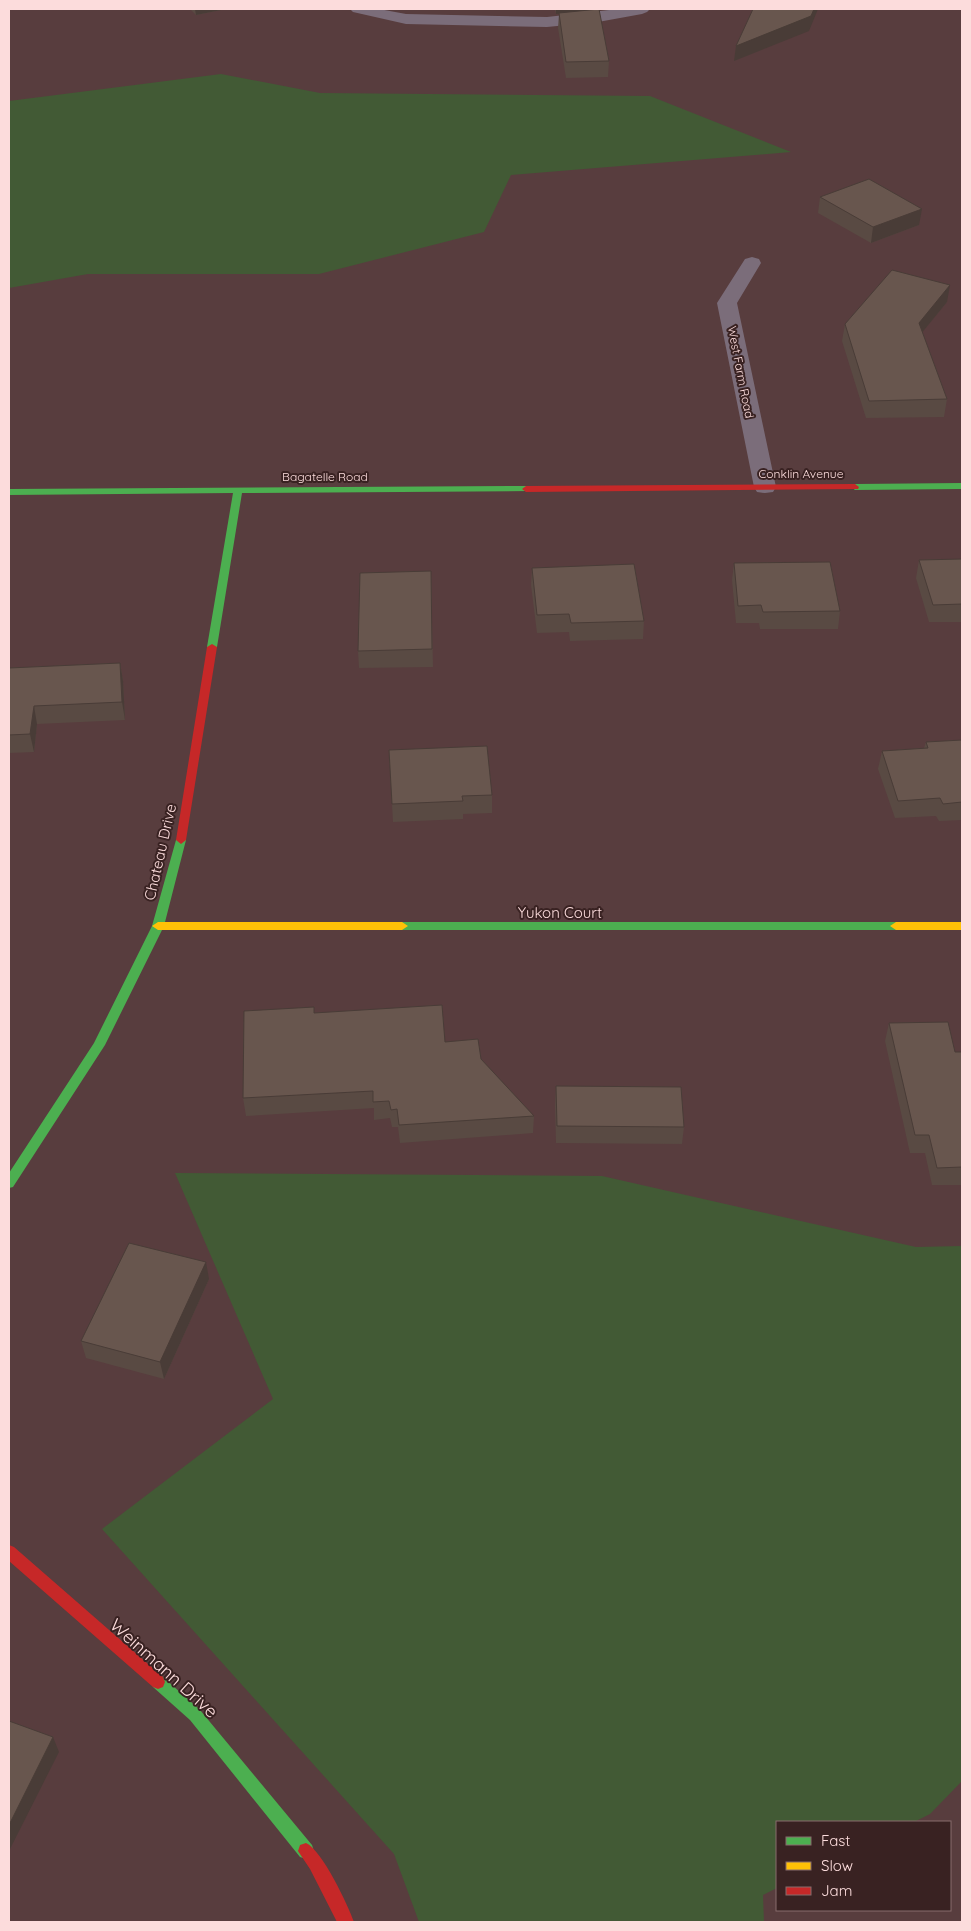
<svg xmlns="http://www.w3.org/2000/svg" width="971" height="1931" font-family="Quicksand,sans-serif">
<rect width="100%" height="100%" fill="#583d3e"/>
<path fill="#425a35" d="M221,74L320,93L650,96L791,152L511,175L484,232L319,274H88L9,288V101Z
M175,1173L602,1176L916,1247L962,1246V1781L930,1814L914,1822H777V1888L763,1895L764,1922H419L394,1854L102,1529L273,1399Z"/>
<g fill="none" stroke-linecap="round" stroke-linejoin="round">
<path fill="#7b6d7a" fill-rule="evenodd" d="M350,9H379L406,14L547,17L618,9H650L647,12L642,14L598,22L547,27L406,24L353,12Z
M752,257L759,259L761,263L737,303L776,487L773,492L765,493L757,492L754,487L717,303L745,259Z"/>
<path fill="#4caf50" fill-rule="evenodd" d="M962,483V489L855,490L851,487L855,484Z
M526,486L529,487V491L242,493L217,647L212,650L207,647L233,493L9,495V489Z
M181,836L186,840L164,926L105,1045L13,1187L9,1188V1173L94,1043L152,926L176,840Z
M402,922H896L902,926L896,930H402L396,926Z
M158,1675L163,1677L200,1710L312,1845L314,1851L312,1857L306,1859L300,1857L190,1720L153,1687L151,1682L153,1677Z"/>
<path fill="#ffc107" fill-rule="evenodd" d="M158,922H402L408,926L402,930H158L152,926Z
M896,922H962V930H896L890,926Z"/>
<path fill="#c62828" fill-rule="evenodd" d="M855,484L859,487L858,489L526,492L522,489L526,486Z
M212,644L217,647L186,840L181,844L176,840L207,647Z
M9,1545L14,1547L163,1677L165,1682L163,1687L158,1689L153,1687L9,1561Z
M306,1843C322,1850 348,1905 354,1922H337L310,1869L298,1851L300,1845Z"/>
</g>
<path fill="#594a43" d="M190,9H226L196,15Z
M555,9H595L609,61L608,77L566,78L558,28L559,14H556Z
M820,197L919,225L871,243L818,213Z
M947,302L922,332L947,399L944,417L866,418L842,341L845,324Z
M962,559V622H929L916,578L919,560Z
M734,563L840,611L838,629H760L759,623H736L732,580Z
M532,568L644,621L643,639L570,641L569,632L537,633L531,585Z
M431,571L433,667L359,668L358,651Z
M120,663L123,681L125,720L37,724L34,752L9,753V668Z
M962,740V820L939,821L936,816L895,818L878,769L882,751L924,748L926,742Z
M389,750L492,795V813L463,814V819L393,822Z
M314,1013L445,1042L481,1059L534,1116L533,1133L400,1143L398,1127H392L390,1118L374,1120V1108L246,1116L243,1098Z
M889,1023L955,1052H962V1185H932L925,1153H910L885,1041Z
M556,1086L684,1127L682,1144L556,1143L555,1104Z
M209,1279L164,1379L86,1358L81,1341Z"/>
<path fill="#493c37" d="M195,9H226L196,15Z
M556,9H595V10L556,14Z
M814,9H818L809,31L734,61L736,46Z
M922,209L919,225L871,243L873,227Z
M950,285L947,302L916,340L919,323Z
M120,663L123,681L125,720L122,702Z
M34,706L37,724L34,752L30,734Z
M206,1262L209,1279L164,1379L160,1362Z
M53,1737L59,1752L9,1851V1825Z"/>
<path fill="#68564e" stroke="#493c37" d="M599,9L609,61L566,62L559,13Z
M753,9H814L811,16L736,46Z
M869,179L922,209L873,227L820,197Z
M892,270L950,285L919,323L947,399L869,401L845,324Z
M962,559V604L933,605L919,560Z
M830,562L840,611L763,612L761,605L738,606L734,563Z
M634,564L644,621L571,623L569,614L537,615L532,568Z
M431,571L432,649L358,651L360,573Z
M120,663L122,702L34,706L30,734L9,735V668Z
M962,740V802L943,804L940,798L898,801L882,751L928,748L926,742Z
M487,746L492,795L462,796L463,801L392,804L389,750Z
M442,1005L445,1042L478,1039L481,1059L534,1116L399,1125L397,1109L391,1110L389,1101L373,1102V1091L243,1098L244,1011L314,1007V1013Z
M948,1022L955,1052H962V1167L937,1168L929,1135H915L889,1023Z
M556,1086L681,1087L684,1127L557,1126Z
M129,1243L206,1262L160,1362L81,1341Z
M9,1721L53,1737L9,1825Z"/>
<g text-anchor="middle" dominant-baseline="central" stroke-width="4" stroke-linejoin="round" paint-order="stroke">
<g font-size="12" fill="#fcdcdc" stroke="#392222">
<text transform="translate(741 372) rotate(79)">West Farm Road</text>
<text x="801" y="473">Conklin Avenue</text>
<text x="325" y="476">Bagatelle Road</text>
</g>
<g font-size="15" fill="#fcdcdc" stroke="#392222">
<text transform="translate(160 852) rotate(-77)">Chateau Drive</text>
<text x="560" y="912">Yukon Court</text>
</g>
<g font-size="18" fill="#fcdcdc" stroke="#392222">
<text transform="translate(164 1668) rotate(42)">Weinmann Drive</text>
</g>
</g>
<rect width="971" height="1931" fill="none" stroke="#fcdcdc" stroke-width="20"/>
<rect x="776" y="1821" width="175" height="90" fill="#392222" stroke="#876c6c"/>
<rect x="786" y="1837" width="25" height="8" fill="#4caf50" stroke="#876c6c"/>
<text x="821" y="1846" font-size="15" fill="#fcdcdc">Fast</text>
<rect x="786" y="1862" width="25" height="8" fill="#ffc107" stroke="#876c6c"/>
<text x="821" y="1871" font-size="15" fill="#fcdcdc">Slow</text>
<rect x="786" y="1887" width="25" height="8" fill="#c62828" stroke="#876c6c"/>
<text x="821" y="1896" font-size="15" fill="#fcdcdc">Jam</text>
</svg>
